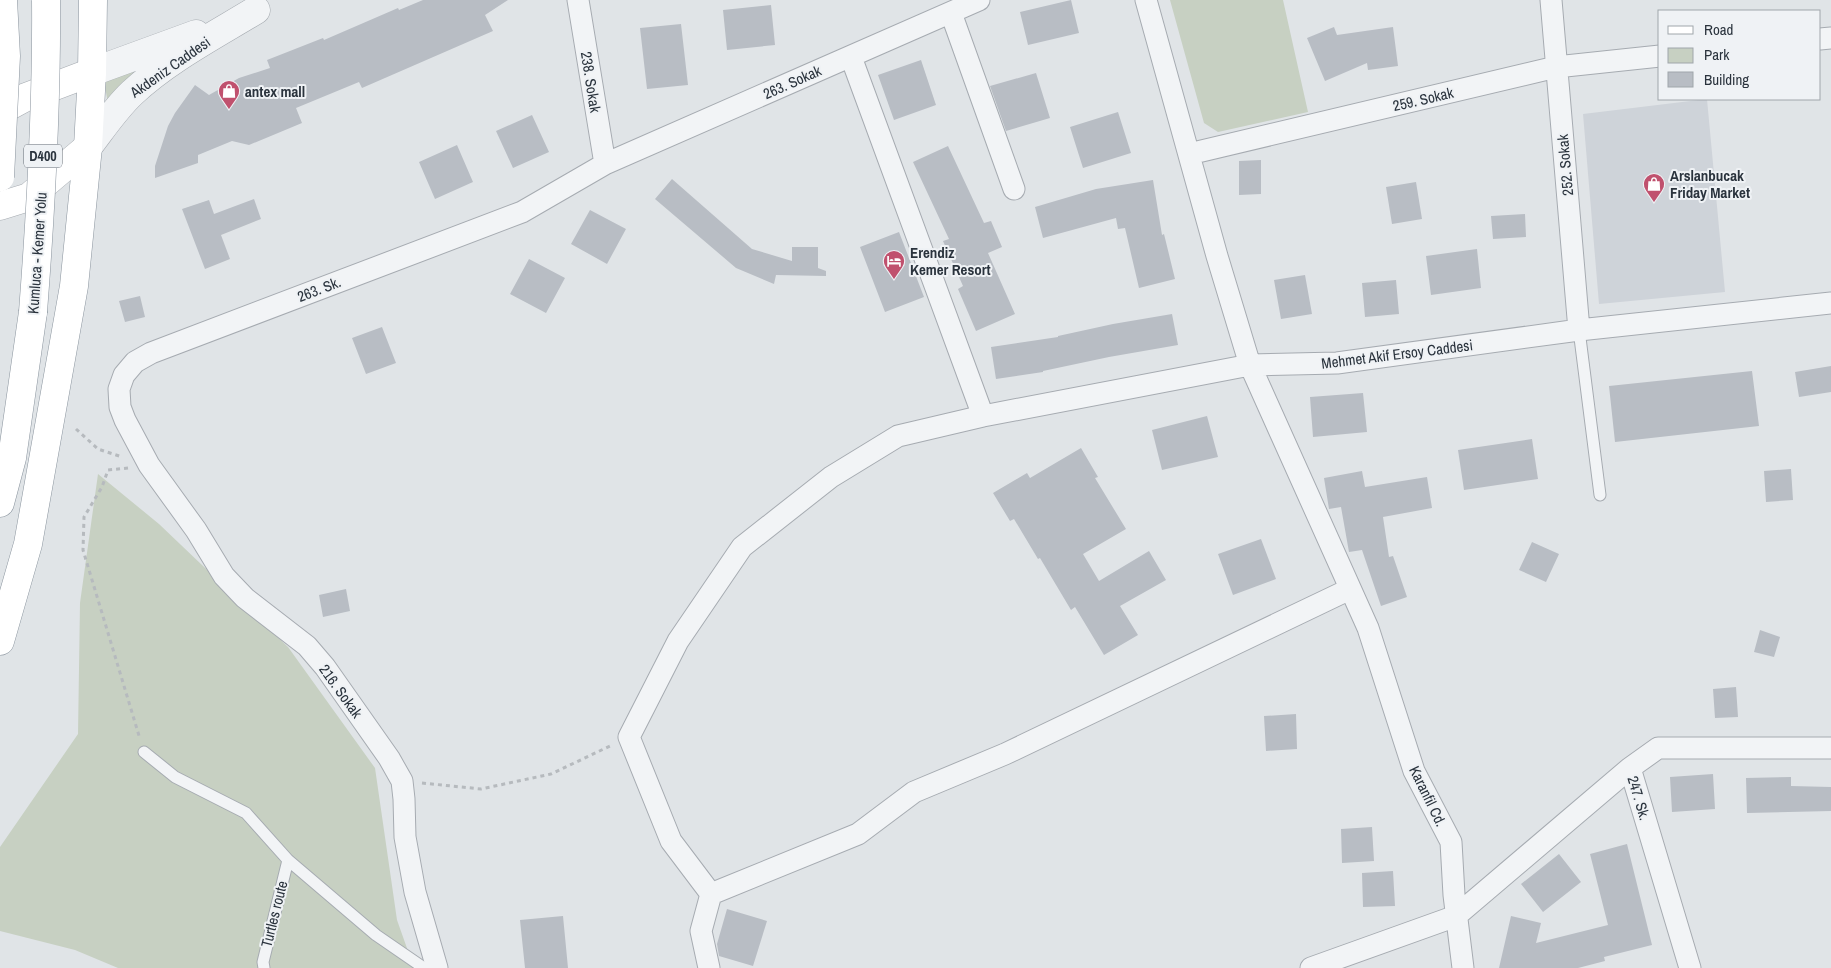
<svg xmlns="http://www.w3.org/2000/svg" width="1831" height="968" font-family="'Archivo Narrow',sans-serif">
<rect width="100%" height="100%" fill="#e0e4e7"/>
<path fill="#ced3d9" d="M1707,99L1725,292L1599,304L1583,114Z"/>
<path fill="#c7d0c2" d="M1170,0H1283L1308,112L1218,132L1204,123Z
M150,62L106,111L107,98L103,75Z
M98,474L159,524L288,647L375,768L397,920L414,968H118L75,950L0,931V847L78,734L80,603Z"/>
<path fill="#b8bdc4" d="M423,0H508L485,15L493,31L362,88L359,82L296,108L302,123L249,145L232,141L198,155V163L155,178V166L168,126L175,113L195,85L209,95L239,78L270,68L267,60L323,38L324,40L398,8L399,10Z
M1071,0L1079,33L1028,45L1020,12Z
M771,5L775,45L727,50L723,10Z
M681,24L688,85L647,89L640,28Z
M1334,27L1337,35L1393,27L1398,66L1368,70L1367,63L1325,81L1307,38Z
M921,60L936,105L894,120L878,75Z
M1036,73L1050,118L1006,131L990,86Z
M1118,112L1131,153L1083,168L1070,127Z
M532,115L549,152L513,168L496,131Z
M457,145L473,182L435,199L419,162Z
M948,146L984,223L991,221L1002,247L988,253L1015,314L976,331L958,289L963,286L943,241L949,239L913,162Z
M1261,160V194L1239,195V161Z
M672,179L752,249L792,261V247H818V268L826,271V276L776,275L774,284L736,268L655,199Z
M1153,180L1162,235L1164,234L1175,279L1139,288L1125,228L1118,229L1116,218L1043,238L1035,207L1096,189Z
M1416,182L1422,219L1392,224L1386,187Z
M254,199L261,219L221,235L230,259L205,269L182,209L209,200L214,214Z
M590,210L626,229L607,264L571,244Z
M1525,214L1526,237L1493,239L1491,216Z
M899,232L924,297L885,312L860,247Z
M1477,249L1481,288L1431,295L1426,256Z
M529,259L565,278L546,313L510,294Z
M1305,275L1312,314L1281,319L1274,280Z
M1396,280L1399,314L1365,317L1362,283Z
M140,296L145,317L125,322L119,301Z
M1172,314L1178,345L1109,357L1043,371V372L996,379L991,347L1058,337V336L1113,324Z
M382,327L396,363L366,374L352,338Z
M1831,366V392L1799,397L1795,372Z
M1752,371L1759,426L1615,442L1609,386Z
M1363,393L1367,432L1313,437L1310,397Z
M1207,416L1218,457L1162,470L1152,430Z
M1532,439L1538,479L1464,490L1458,450Z
M1081,448L1098,477L1095,478L1126,529L1083,554L1099,581L1149,551L1166,580L1120,606L1138,635L1104,655L1075,607L1071,610L1040,558L1038,559L1014,519L1010,521L993,493L1027,473L1030,478Z
M1791,469L1793,500L1766,502L1764,471Z
M1362,471L1365,487L1427,477L1432,508L1383,517L1389,557L1393,556L1407,597L1381,606L1362,550L1349,552L1341,507L1329,509L1324,478Z
M1261,539L1276,579L1233,595L1218,554Z
M1532,542L1559,554L1546,582L1519,570Z
M346,589L350,611L323,617L319,595Z
M1760,630L1780,637L1774,657L1754,652Z
M1736,687L1738,717L1715,718L1713,689Z
M1296,714L1297,749L1266,751L1264,716Z
M1713,774L1715,809L1672,812L1670,777Z
M1791,777V786L1831,787V811L1747,813L1746,778Z
M1372,827L1374,861L1342,863L1341,829Z
M1627,844L1652,945L1604,957L1605,961L1578,968H1499L1511,916L1541,923L1536,943L1608,925L1590,854Z
M1559,854L1581,882L1543,912L1521,884Z
M1393,871L1395,906L1363,907L1362,873Z
M727,909L767,921L753,966L719,956L717,944Z
M563,916L568,968H525L520,920Z"/>
<g fill="none" stroke-linecap="round" stroke-linejoin="round">
<g stroke="#a6abb1" stroke-width="13">
<path id="service" d="M1579,330L1600,495
M144,752L175,777L246,813L288,860L376,935L424,968
M264,968L263,962L288,860"/>
</g>
<g stroke="#a6abb1" stroke-width="23">
<path id="minor" d="M578,0L605,164
M1146,0L1217,256L1250,365L1337,363L1579,330L1831,303
M1551,0L1579,330
M951,13L1014,189
M1820,39L1831,38
M851,57L983,416
M1189,154L1556,67L1660,56
M711,894L858,834L914,792L1005,754L1350,589
M437,968L415,892L405,837L404,799L402,781L389,758L325,667L307,646L245,598L224,576L196,530L149,465L125,420L120,407L119,389L124,375L135,362L151,353L522,212L605,164L979,0
M709,968L701,931L711,894L671,841L629,737L678,641L742,547L831,477L898,436L983,416L1250,365L1368,628L1414,771L1451,842L1454,895L1463,968
M1311,968L1456,916L1630,768
M1690,968L1630,768L1658,748H1831"/>
</g>
<g stroke="#a6abb1" stroke-width="29">
<path id="tertiary" d="M92,72L196,34
M88,147C102,129 115,109 132,93C167,60 215,35 256,10"/>
</g>
<g stroke="#a6abb1" stroke-width="29">
<path id="secondary" d="M0,111L26,97L92,72
M0,206L29,197L88,147"/>
</g>
<g stroke="#89939d" stroke-width="29">
<path id="trunk" d="M0,503L12,458L33,312
M0,641L28,544L74,286L88,147L92,72L93,0"/>
</g>
<path stroke="#b6babe" stroke-width="3" stroke-dasharray="4 4" stroke-linecap="butt" d="M76,429L98,449L122,457
M128,468L108,470L102,487L84,517L83,550L140,739
M422,783L481,789L551,774L610,746"/>
<use href="#service" stroke="#f2f4f6" stroke-width="11"/>
<use href="#minor" stroke="#f2f4f6" stroke-width="21"/>
<use href="#tertiary" stroke="#f2f4f6" stroke-width="28"/>
<use href="#secondary" stroke="#fff" stroke-width="28"/>
<use href="#trunk" stroke="#fff" stroke-width="28"/>
<g stroke="#89939d" stroke-width="29" stroke-linecap="butt">
<path id="trunk-bridge" d="M0,177L6,56L3,0
M33,312C41,208 47,104 46,0"/>
</g>
<use href="#trunk-bridge" stroke="#fff" stroke-width="28"/>
</g>
<defs>
<g id="shop-pin" transform="scale(1.125)"><path d="M0 17L-7.5 6A9.5 9.5 0 1 1 7.5 6Z" fill="#c0516e" stroke="#eff2f5"/><path d="M-5-2.5h2.3a2.7 3.5 0 0 1 5.4 0H5L5.5 6h-11ZM-1.5-2.5h3a1.5 2.3 0 0 0-3 0Z" fill="#fff"/></g>
<g id="hotel-pin" transform="scale(1.125)"><path d="M0 17L-7.5 6A9.5 9.5 0 1 1 7.5 6Z" fill="#c0516e" stroke="#eff2f5"/><path d="M-6-4.5h1.5V1H6V5H4.5V3h-9V5H-6ZM-4 0a1.8 1.8 0 1 1 3.6 0ZM.5 0V-2.5h3Q6-2.5 6 0Z" fill="#fff"/></g>
</defs>
<g fill-rule="evenodd">
<use href="#shop-pin" x="229" y="91"/>
<use href="#shop-pin" x="1654" y="184"/>
<use href="#hotel-pin" x="894" y="261"/>
</g>
<g text-anchor="middle" dominant-baseline="central" stroke-width="4" stroke-linejoin="round" paint-order="stroke">
<rect fill="#eff2f5" stroke="#656c74" stroke-width="1" x="24" y="144.5" width="38" height="23" rx="4"/>
<g font-size="14" font-weight="bold" fill="#2a333d">
<text x="43" y="156">D400</text>
</g>
<g font-size="15" fill="#2a333d" stroke="#eff2f5">
<text transform="translate(170 67) rotate(-35)">Akdeniz Caddesi</text>
<text transform="translate(591 82) rotate(81)">238. Sokak</text>
<text transform="translate(792 82) rotate(-24)">263. Sokak</text>
<text transform="translate(1423 99) rotate(-13)">259. Sokak</text>
<text transform="translate(1565 165) rotate(-95)">252. Sokak</text>
<text transform="translate(37 253) rotate(-86)">Kumluca - Kemer Yolu</text>
<text transform="translate(319 289) rotate(-21)">263. Sk.</text>
<text transform="translate(1397 354) rotate(-7)">Mehmet Akif Ersoy Caddesi</text>
<text transform="translate(341 691) rotate(54)">216. Sokak</text>
<text transform="translate(1428 796) rotate(64)">Karanfil Cd.</text>
<text transform="translate(1639 798) rotate(73)">247. Sk.</text>
<text transform="translate(274 914) rotate(-76)">Turtles route</text>
</g>
<g font-size="15" font-weight="bold" fill="#2a333d" stroke="#eff2f5" text-anchor="start">
<text x="245" y="91">antex mall</text>
<text x="1670" y="175">Arslanbucak<tspan x="1670" dy="17">Friday Market</tspan></text>
<text x="910" y="252">Erendiz<tspan x="910" dy="17">Kemer Resort</tspan></text>
</g>
</g>
<rect x="1658" y="10" width="162" height="90" fill="#eff2f5" stroke="#a0a6ab"/>
<rect x="1668" y="26" width="25" height="8" fill="#ffffff" stroke="#a0a6ab"/>
<text x="1704" y="35" font-size="15" fill="#2a333d">Road</text>
<rect x="1668" y="48" width="25" height="15" fill="#c7d0c2" stroke="#a0a6ab"/>
<text x="1704" y="60" font-size="15" fill="#2a333d">Park</text>
<rect x="1668" y="72" width="25" height="15" fill="#b8bdc4" stroke="#a0a6ab"/>
<text x="1704" y="85" font-size="15" fill="#2a333d">Building</text>
</svg>
